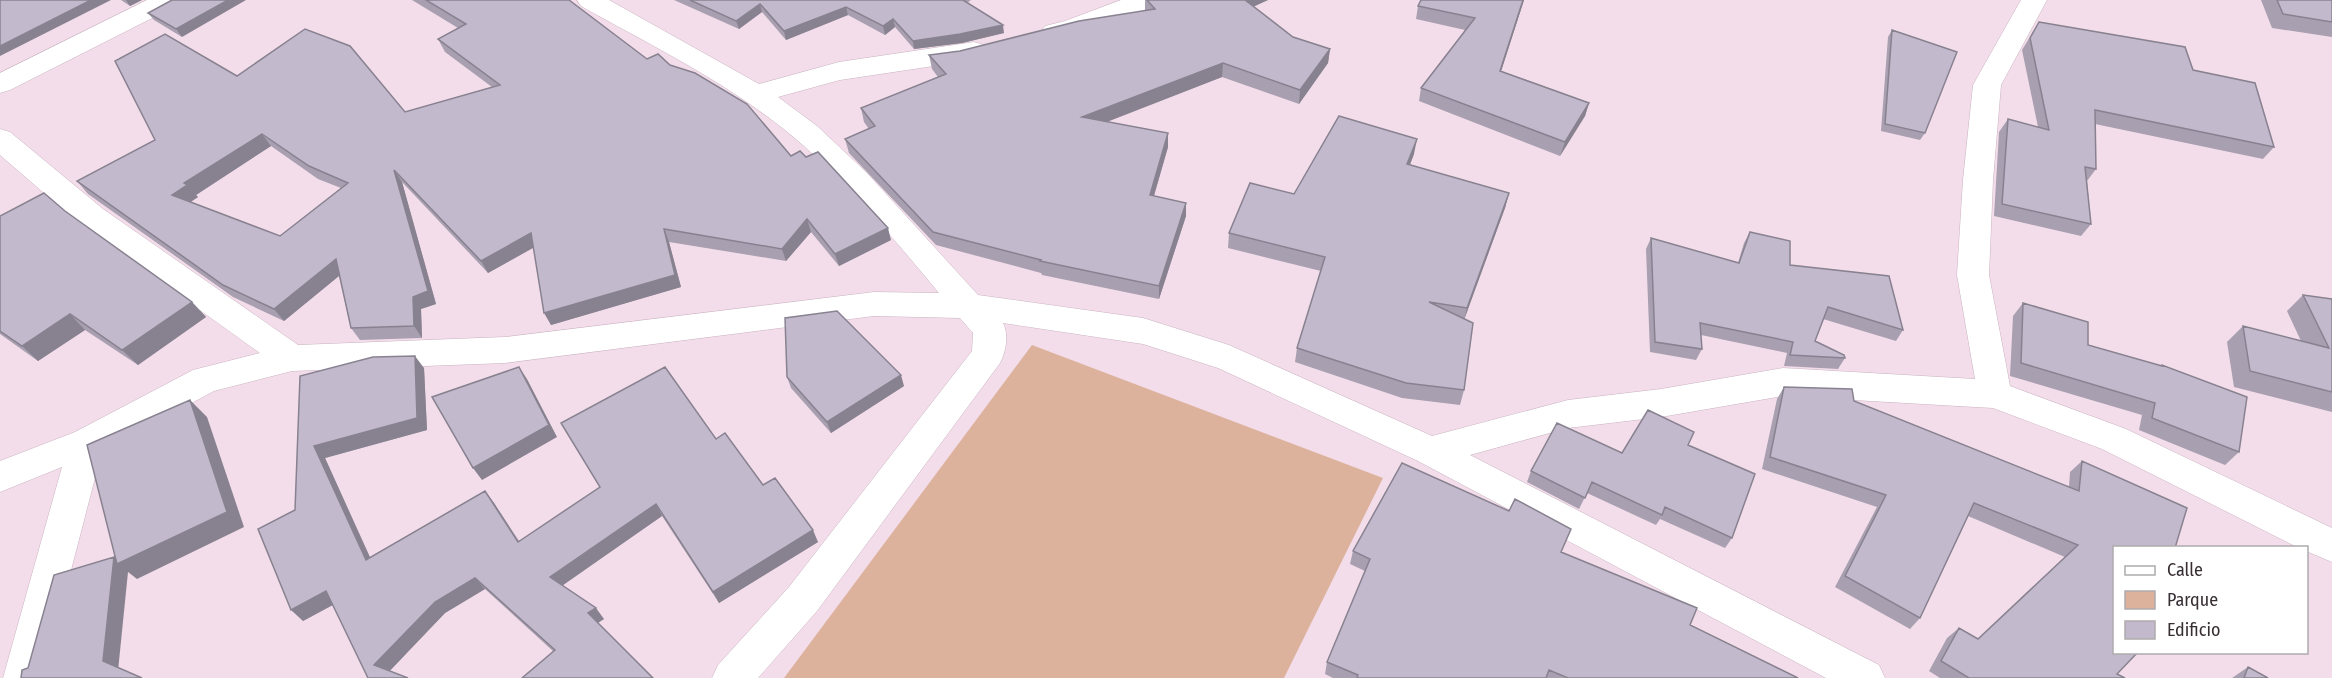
<svg xmlns="http://www.w3.org/2000/svg" width="2332" height="678" font-family="'Fira Sans Condensed',sans-serif">
<rect width="100%" height="100%" fill="#f4ddea"/>
<path fill="#dcb29d" d="M1032,345L1383,478L1284,678H784Z"/>
<g fill="none" stroke-linecap="round" stroke-linejoin="round">
<g stroke="#c9b3c0" stroke-width="1">
<path id="minor" d="M147,0H180L176,6L10,90L0,93V73Z
M577,0H609L759,84L839,62L974,42L984,45L988,51L984,57L974,60L840,80L778,97L817,126L866,172L978,295L1143,318L1229,345L1432,436L1568,400L1661,389L1783,368L1975,379L1957,275L1963,180L1973,85L2021,0H2047L2001,85L1993,180L1989,275L2010,386L2126,429L2332,528V562L2306,551V548H2299L2102,449L1993,408L1783,396L1661,417L1568,428L1470,455L1879,665L1885,678H1826L1418,461L1218,368L1143,344L1003,323C1009,335 1006,352 1000,363L817,611L758,678H712L718,665L789,587L972,351L973,333L960,318L874,316L505,363L292,371L214,391L102,451L43,678H3L62,467L0,492V461L75,432L193,370L260,353L81,225L0,155V129L10,132L103,209L298,345L505,337L874,292L939,293C888,232 836,168 772,120C713,75 645,42 581,6Z
M1121,0H1158L1154,6C1127,16 1073,45 1045,38L1041,32L1045,26L1065,21Z"/>
</g>
<use href="#minor" fill="#fff" fill-rule="evenodd"/>
</g>
<path fill="#a89fb0" fill-rule="evenodd" d="M121,0H142L130,6Z
M412,0H569L647,59L670,65L791,156L891,240L839,266L811,232L786,261L669,242L681,287L551,325L533,248L488,273L402,182L436,304L421,309L422,338L360,340L351,328L339,276L284,321L233,297L88,194L77,181L155,140L237,76L405,112L492,87L445,52L438,39L458,28ZM271,146L318,179L341,188L280,236L190,202L198,197L196,195Z
M674,0H971L967,3L1004,33L962,43L914,49L895,27L885,35L848,15L786,40L762,12L739,29Z
M1145,0H1268L1253,7L1293,37L1330,49L1328,63L1299,104L1222,77L1107,122L1168,133V147L1154,196L1186,203V216L1159,299L1042,275L1041,273L936,245L849,153L845,139L869,129L864,122L861,108L938,77L932,69L929,55L960,51L1145,11Z
M1524,0L1501,71L1589,103L1585,116L1560,156L1419,101L1421,88L1465,30L1416,19L1418,6Z
M2261,0H2332V37L2272,28Z
M172,1L182,37L154,20L148,13Z
M2039,22L2193,70L2274,147L2263,159L2095,124L2096,169L2087,181L2091,224L2081,236L1994,216L1999,132L2008,119L2038,127L2022,50Z
M1892,30L1925,133L1920,140L1881,131L1888,37Z
M1414,154L1410,165L1509,193L1505,208L1464,319V390L1460,405L1402,398L1295,362L1297,348L1321,271L1228,248L1229,233L1294,194Z
M65,211L192,302L206,317L138,365L85,330L38,361L0,334V216Z
M1750,232L1790,265L1903,330L1896,341L1823,319L1815,341L1845,358L1838,369L1784,366L1787,353L1701,335L1702,349L1696,360L1650,352L1646,249L1651,238L1738,263L1744,243Z
M2303,295L2332,299V412L2234,387L2227,342L2243,326L2301,341L2287,311Z
M2023,303L2088,345L2160,366L2162,365L2239,452L2225,465L2139,430L2142,415L2010,376L2013,316Z
M424,368L427,430L325,458L370,557L485,491L494,503L519,541L716,439L763,485L818,542L719,603L662,516L562,585L604,619L554,652L485,589L445,613L389,671L368,678L333,605L303,621L300,376Z
M787,377L904,386L831,433L791,388Z
M1784,387L1854,401L2069,487L2070,472L2082,461L2117,674L2125,678H1940L1929,671L1947,638L1959,628L1978,639L2065,557L1968,516L1920,618L1910,629L1835,587L1877,507L1762,469L1777,399Z
M1688,445L1732,538L1725,548L1660,519L1656,525L1587,493L1579,509L1527,482L1531,471L1622,453Z
M1353,551L1561,552L1690,625L1798,678H1333L1325,674L1327,662L1365,571L1350,564Z
M2248,667L2268,678H2232Z"/>
<path fill="#888290" d="M91,0H111L0,56V46Z
M126,0H142L130,6Z
M228,0H246L182,37L176,29Z
M1242,0H1268L1241,12Z
M1523,0H1524L1497,84L1500,71Z
M760,4L762,12L739,29L736,21Z
M846,7L848,15L786,40L784,31Z
M893,19L895,27L885,35L883,26Z
M1003,25L1004,33L962,43L914,49L913,41Z
M1330,49L1328,63L1299,104L1300,90Z
M1223,63L1222,77L1083,131L1082,117Z
M1589,103L1585,116L1560,156L1565,142Z
M1168,133V147L1150,209V195Z
M262,134L271,146L196,195L198,197L182,208L172,195L184,183Z
M1417,139L1414,154L1404,179L1407,164Z
M394,170L402,182L436,304L421,309L422,338L414,326Z
M1509,193L1505,208L1463,323L1467,308Z
M1186,203V216L1159,299V286Z
M807,219L811,232L786,261L782,249Z
M888,228L891,240L839,266L835,254Z
M664,229L669,242L681,287L551,325L544,313Z
M531,233L538,245L488,273L481,261Z
M336,259L345,271L284,321L274,309Z
M192,302L206,317L138,365L122,350Z
M70,314L85,330L38,361L22,346Z
M415,356L424,368L427,430L325,458L376,571L366,560L314,446Z
M519,367L527,379L557,437L482,480L473,468Z
M901,375L904,386L831,433L827,422Z
M190,400L207,417L244,527L137,579L128,572L118,671L103,661L114,557L121,562Z
M485,491L494,503L526,553L518,542Z
M656,504L662,516L559,588L550,577Z
M813,530L818,542L719,603L713,592Z
M475,578L485,589L445,613L385,676L374,665L435,602Z
M326,591L338,602L303,621L291,610Z
M596,608L604,619L596,624L588,613Z"/>
<path fill="#c3b9cd" stroke="#888290" stroke-width="1.5" fill-rule="evenodd" d="M0,0H91L0,46Z
M172,0H228L176,29L148,13Z
M426,0H569L647,59L658,54L670,65L695,73L747,104L791,156L800,151L806,157L818,152L888,228L835,254L807,219L782,249L664,229L675,275L544,313L531,233L481,261L394,170L428,291L413,297L414,326L351,328L336,259L274,309L223,285L77,181L155,140L115,61L165,34L237,76L305,29L350,46L405,112L500,85L438,39L466,24ZM262,134L309,166L348,183L280,236L172,195L187,185L184,183Z
M690,0H963L1003,25L960,34L913,41L893,19L883,26L846,7L784,31L760,4L736,21Z
M1147,0H1245L1293,37L1330,49L1300,90L1223,63L1082,117L1168,133L1150,195L1186,203L1159,286L1040,261L1041,260L933,232L845,139L875,126L861,108L946,74L929,55L960,51L1079,21L1155,9Z
M1421,0H1523L1500,71L1589,103L1565,142L1421,88L1475,18L1418,6Z
M2277,0H2332V22L2283,14Z
M2039,22L2185,47L2193,70L2255,83L2274,147L2095,110L2096,169L2085,167L2091,224L2002,204L2008,119L2049,130L2030,38Z
M1892,30L1957,52L1925,133L1885,124Z
M1339,116L1417,139L1407,164L1509,193L1467,308L1429,302L1473,323L1464,390L1406,383L1297,348L1325,257L1229,233L1250,183L1294,194Z
M44,193L65,211L192,302L122,350L70,314L22,346L0,331V216Z
M1750,232L1790,241V265L1889,276L1903,330L1828,307L1815,341L1844,355L1845,358L1790,355L1793,342L1700,323L1702,349L1655,342L1651,238L1739,263Z
M2303,295L2332,299V392L2250,371L2243,326L2329,348Z
M2023,303L2088,322V345L2162,366V365L2247,397L2239,452L2152,418L2155,403L2021,363Z
M837,311L901,375L827,422L787,377L785,318Z
M415,356L417,418L314,446L366,560L485,491L518,542L600,487L561,423L665,367L716,439L725,433L763,485L775,478L813,530L713,592L656,504L550,577L596,608L588,613L653,678H522L555,650L475,578L435,602L374,665L408,678H368L326,591L291,610L258,529L295,510L300,376L373,357Z
M519,367L549,425L473,468L432,397Z
M1784,387L1852,389L1854,401L2079,491L2082,461L2187,508L2175,548H2115V652H2138L2117,674L2125,678H1969L1941,661L1959,628L1978,639L2078,545L1974,503L1920,618L1845,576L1886,495L1770,457Z
M190,400L227,512L117,564L87,445Z
M1648,410L1694,432L1688,445L1755,474L1732,538L1665,507L1662,515L1592,482L1585,498L1531,471L1557,423L1622,453Z
M1402,463L1509,511L1515,499L1571,529L1561,552L1697,608L1690,625L1798,678H1568L1549,670L1546,678H1357L1358,675L1327,662L1370,559L1353,551Z
M114,557L103,661L142,678H21L22,670L28,668L54,575Z
M2248,667L2268,678H2244Z"/>
<rect x="2113" y="546" width="195" height="108" fill="#ffffff" stroke="#afabad" stroke-width="1.5"/>
<rect x="2125" y="566" width="30" height="9" fill="#ffffff" stroke="#afabad" stroke-width="1.5"/>
<text x="2167" y="576" font-size="18" fill="#372e33">Calle</text>
<rect x="2125" y="591" width="30" height="18" fill="#dcb29d" stroke="#afabad" stroke-width="1.5"/>
<text x="2167" y="606" font-size="18" fill="#372e33">Parque</text>
<rect x="2125" y="621" width="30" height="18" fill="#c3b9cd" stroke="#afabad" stroke-width="1.5"/>
<text x="2167" y="636" font-size="18" fill="#372e33">Edificio</text>
</svg>
